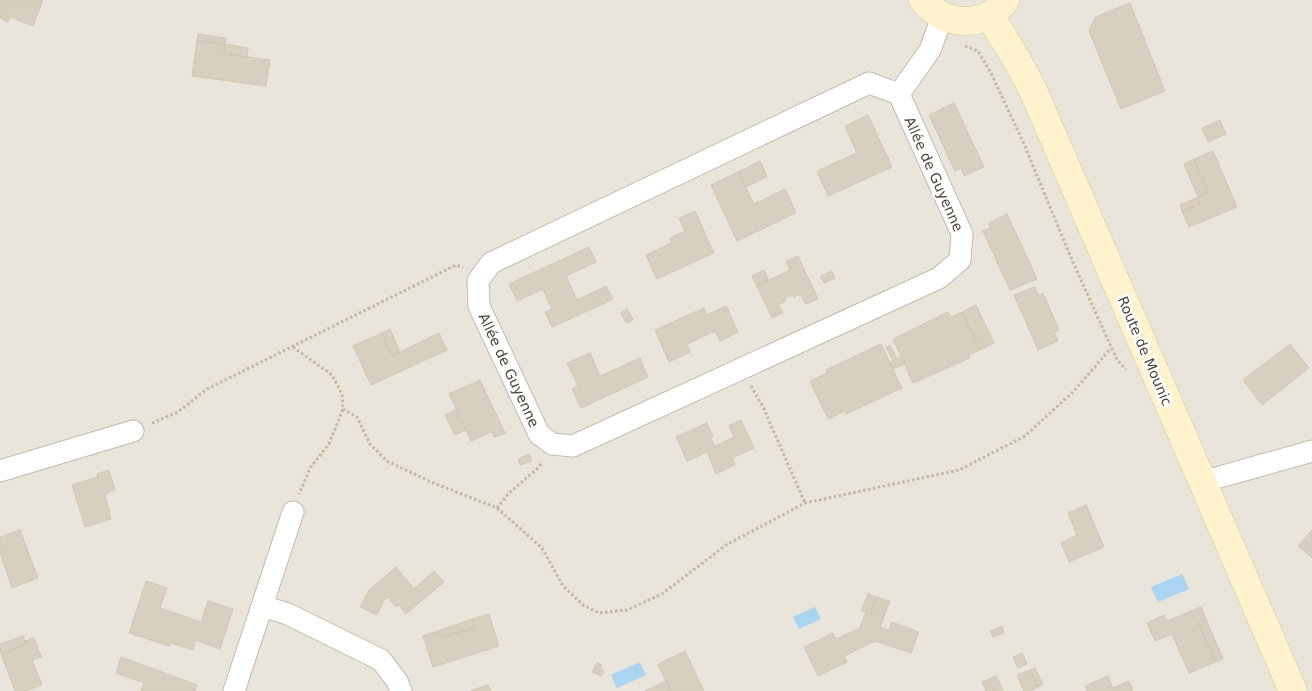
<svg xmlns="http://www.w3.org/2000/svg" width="1312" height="691" font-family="'DejaVu Sans',sans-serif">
<rect width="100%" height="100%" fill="#f6f3ec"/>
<path fill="#eae5da" d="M0,0H1312V691H0Z"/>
<path fill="#a9d4f2" d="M1182,574L1189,589L1158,602L1151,587Z
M815,607L821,619L799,629L793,617Z
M640,662L646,675L617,688L611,675Z"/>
<path fill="#d8cfc1" stroke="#d3c7b4" d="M0,0H43L33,26L10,17L8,22L0,18Z
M1130,3L1165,91L1121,109L1089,31L1095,17Z
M198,34L226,38L225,44L197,41Z
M197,41L225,44L224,54L270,60L266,86L192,76Z
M225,44L248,48L247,57L224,54Z
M954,103L984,167L964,176L961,168L955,171L929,115Z
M868,115L892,167L828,196L817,171L857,153L845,126Z
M1220,120L1226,134L1208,142L1202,128Z
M1213,151L1237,207L1189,227L1182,211L1200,204L1198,197L1208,193L1194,159Z
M1194,159L1208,193L1198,197L1184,164Z
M760,161L767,177L745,187L738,172Z
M738,172L754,204L785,189L796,213L737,241L711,185Z
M1198,197L1200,204L1182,211L1180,205Z
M695,211L714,253L657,279L646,255L672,243L670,238L685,231L679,218Z
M1007,214L1037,279L1010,290L983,231L990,228L989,223Z
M589,247L596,262L566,276L577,300L596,291L603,304L552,327L545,312L552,309L543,289L517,301L509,284Z
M798,256L818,299L806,304L801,294L794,297L793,295L784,298L786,301L778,305L783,313L772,318L757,286L790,270L786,261Z
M764,270L769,281L757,286L752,276Z
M832,271L835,278L824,283L820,276Z
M606,286L613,299L603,304L596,291Z
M1035,287L1038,295L1043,293L1059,330L1054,332L1058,341L1038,350L1014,295Z
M976,305L994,343L980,350L962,312Z
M726,306L738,332L720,341L715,331L687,344L690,352L669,362L655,330L704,308L707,315Z
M627,308L633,320L626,323L621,313Z
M948,312L951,317L962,312L980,350L968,355L970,358L913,383L893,339Z
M390,329L400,352L392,356L382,333Z
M382,333L392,356L439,333L447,350L371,385L353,346Z
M881,344L902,388L846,414L845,411L828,419L810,381L827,373L826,370Z
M1290,344L1309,368L1262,405L1243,380Z
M890,345L897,359L901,357L905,364L893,369L890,363L893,361L886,347Z
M590,353L600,376L640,358L648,377L581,408L572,389L578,386L567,363Z
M480,380L505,433L494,437L492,432L471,441L449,394Z
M456,410L466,430L455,435L445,415Z
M741,420L754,448L732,458L735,465L716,474L707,452L687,461L676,437L707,423L713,436L710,437L715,446L734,437L729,426Z
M529,454L532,461L520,465L518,459Z
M109,470L115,490L105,494L111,519L85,527L72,485L98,477L97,474Z
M1086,505L1104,547L1069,562L1061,543L1077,535L1068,513Z
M20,530L38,578L12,588L0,552V537Z
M1312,530V558L1298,546Z
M396,567L414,589L434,571L444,582L406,614L399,605L396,607L388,597L384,600L377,615L360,607L368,591Z
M146,581L167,588L160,608L201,622L208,601L233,609L220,649L196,640L193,650L171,643L169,646L129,633Z
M868,594L876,597L871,614L861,611Z
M876,597L890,601L880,627L889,630L892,622L919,632L911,653L875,641L844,656L847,662L818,676L804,647L833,633L836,639L860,628L866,612L871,614Z
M1201,607L1206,619L1198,622L1215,662L1189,673L1172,634L1155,641L1147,623L1164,615L1167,621Z
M489,614L499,646L433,667L423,636L438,631L441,638L475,627L472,619Z
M472,619L475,627L441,638L438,631Z
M1206,619L1223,659L1215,662L1198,622Z
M1002,626L1004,633L993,637L990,631Z
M23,636L26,644L1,654L0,644Z
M34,638L41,657L32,660L42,685L25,691H15L1,654L26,644L25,641Z
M685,651L704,691H667L670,690L658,664Z
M1022,653L1027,664L1018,668L1013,657Z
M121,657L197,685L195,691H141L144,683L116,673Z
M597,663L602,665L600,669L604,671L601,676L592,672Z
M1035,668L1043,685L1038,687L1030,670Z
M1030,670L1038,687L1030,691H1024L1017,675Z
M996,676L1003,690L986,691L982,682Z
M1108,676L1113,688L1129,681L1133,691H1087L1085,686Z
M666,681L670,690L667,691H645Z
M488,685L491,691H470Z"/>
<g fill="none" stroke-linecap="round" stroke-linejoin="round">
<g stroke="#c2bbae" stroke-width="23">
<path id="street" d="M869,83L899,94L962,234L960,260L939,278L573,446L552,444L539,434L479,306L478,281L491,263Z
M899,94L930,50L942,17
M0,471L133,431
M1202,482L1312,451
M262,606L293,512
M234,691L262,606L288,614L381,660L397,681L401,691"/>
</g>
<g stroke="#d6c79b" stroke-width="29">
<path id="secondary" d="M923,0C943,26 986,30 1005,0
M989,15L1017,60L1032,88L1293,691"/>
</g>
<path stroke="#c4b79f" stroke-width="3" stroke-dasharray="2.5 2.5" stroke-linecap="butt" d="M965,46L978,51L991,73L1024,144L1072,260L1117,360L1126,369
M293,347L332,375L342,394L343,409L329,444L310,468L299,494
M751,386L763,407L805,503
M343,409L357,417L370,444L387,461L431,482L497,508L542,548L563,586L583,605L599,613L627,610L662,594L726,545L805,503L959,470L1025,436L1073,392L1111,348
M152,423L178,412L207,389L456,265L463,268
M497,508L509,493L538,468L542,462"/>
<use href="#street" stroke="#fff" stroke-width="21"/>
<use href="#secondary" stroke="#fff3cd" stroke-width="28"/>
</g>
<g text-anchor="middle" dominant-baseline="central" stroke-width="5" stroke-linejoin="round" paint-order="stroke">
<g font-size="14" fill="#4b4439" stroke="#fff">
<text transform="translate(934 174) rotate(66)">Allée de Guyenne</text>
<text transform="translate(1145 351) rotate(67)">Route de Mounic</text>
<text transform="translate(509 370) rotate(65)">Allée de Guyenne</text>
</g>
</g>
</svg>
